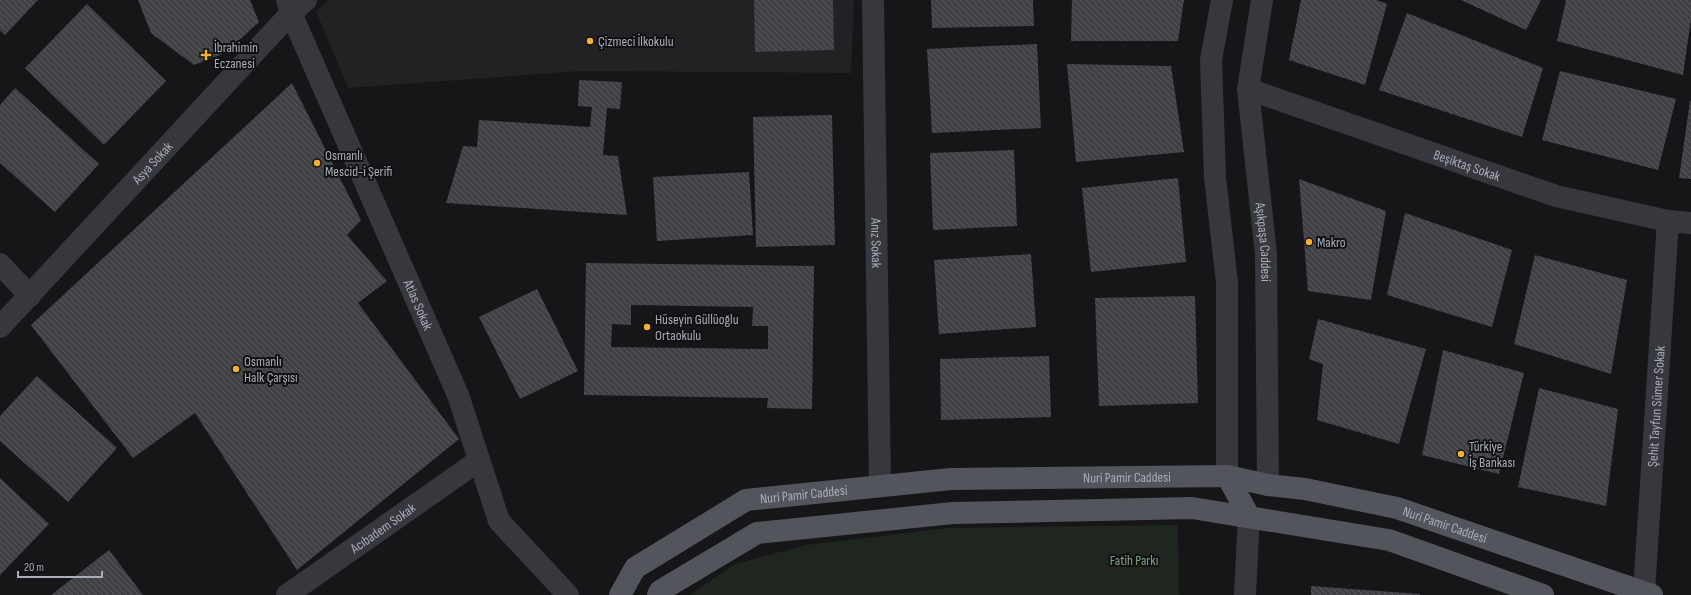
<svg xmlns="http://www.w3.org/2000/svg" width="1691" height="595" font-family="'Sofia Sans Condensed',sans-serif">
<defs>
<pattern id="building-back-hatch" width="6" height="6" patternUnits="userSpaceOnUse"><rect width="6" height="6" fill="#404145"/><path d="M-1 5l2 2M0 0l6 6M5-1l2 2" fill="none" stroke="#595a5e"/></pattern>
</defs>
<rect width="100%" height="100%" fill="#161618"/>
<path fill="#222225" d="M329,0H854L851,73L580,71L348,88L316,11Z"/>
<path fill="#1e261f" d="M1178,525L1179,595H689L735,564L806,545L948,528Z"/>
<path fill="url(#building-back-hatch)" fill-rule="evenodd" d="M0,0H38L5,35L0,30Z
M138,0H250L259,22L225,53L194,65L151,33Z
M754,0H833L834,50L755,52Z
M931,0H1033L1034,26L932,28Z
M1072,0H1184L1178,41H1071Z
M1301,0H1377L1387,4L1365,85L1289,60Z
M1461,0H1541L1526,30Z
M1566,0H1691V19L1683,75L1557,41Z
M87,4L166,81L104,145L25,68Z
M1407,13L1543,68L1522,137L1379,90Z
M1037,44L1041,128L932,133L927,49Z
M1067,64L1171,66L1184,152L1076,162Z
M1560,71L1676,99L1658,170L1542,140Z
M579,80L622,82L620,109L607,108L603,155L618,156L627,215L446,203L463,146L477,147L479,120L590,127L592,107L578,106Z
M292,83L361,220L347,235L387,281L358,303L459,439L297,570L195,413L133,458L31,325Z
M15,88L99,164L55,212L0,163V105Z
M1690,101H1691V179L1679,178Z
M832,115L835,245L756,247L753,117Z
M1014,150L1017,226L933,230L930,153Z
M749,172L753,235L657,241L653,177Z
M1178,178L1186,262L1091,272L1082,188Z
M1299,179L1386,211L1371,300L1308,291Z
M1405,213L1512,250L1492,327L1387,295Z
M1031,254L1036,327L939,334L934,260Z
M1535,255L1627,280L1611,374L1514,344Z
M586,263L814,266L812,409L767,408L768,398L584,395ZM631,305L753,307L752,326H768V349L611,347L612,324L631,325Z
M537,289L578,371L520,399L479,317Z
M1195,296L1198,403L1099,406L1095,298Z
M1318,319L1426,349L1399,444L1317,420L1323,364L1309,359Z
M1443,350L1524,373L1499,474L1422,455Z
M1049,356L1051,417L941,420L940,359Z
M37,376L117,448L68,502L0,441V416Z
M1539,388L1618,409L1606,506L1518,487Z
M0,478L49,524L0,575Z
M109,550L143,595H51Z
M1311,586L1420,594V595H1311Z"/>
<g fill="none" stroke-linecap="round" stroke-linejoin="round">
<g stroke="#37383d" stroke-width="22">
<path id="s1" d="M287,0L291,13L458,395L499,521L568,595"/>
<path id="s2" d="M873,0L880,486"/>
<path d="M1222,0L1211,60L1215,177L1227,283V476"/>
<path id="s3" d="M1262,0L1248,89L1266,254L1268,485"/>
<path id="s4" d="M1248,89L1556,196L1668,221L1691,223"/>
<path d="M0,264L30,296"/>
<path id="s5" d="M0,327L291,13L306,0"/>
<path id="s6" d="M1644,592L1668,221"/>
<path id="s7" d="M287,595L478,461"/>
<path d="M1245,595L1249,516"/>
</g>
<g stroke="#53555c" stroke-width="22">
<path d="M1227,476L1249,516"/>
<path id="s8" d="M620,595L635,568L746,500L951,479L1227,476L1268,485L1305,489L1397,508L1652,595"/>
<path d="M658,595L660,591L757,533L953,513L1192,508L1389,540L1543,595"/>
</g>
</g>
<g fill="#f2b134" stroke="#111113" stroke-width="1.5">
<circle cx="590" cy="41" r="4"/>
<path d="M204 49h4v4h4v4h-4v4h-4v-4h-4v-4h4z"/>
<circle cx="317" cy="163" r="4"/>
<circle cx="1309" cy="242" r="4"/>
<circle cx="647" cy="327" r="4"/>
<circle cx="236" cy="369" r="4"/>
<circle cx="1461" cy="454" r="4"/>
</g>
<g text-anchor="middle" dominant-baseline="central" stroke-width="4" stroke-linejoin="round" paint-order="stroke">
<g font-size="14" fill="#a8adb8" stroke="#111113" text-anchor="start">
<text x="598" y="41">Çizmeci İlkokulu</text>
<text x="214" y="47">İbrahimin<tspan x="214" dy="16">Eczanesi</tspan></text>
<text x="325" y="155">Osmanlı<tspan x="325" dy="16">Mescid-i Şerifi</tspan></text>
<text x="1317" y="242">Makro</text>
<text x="655" y="319">Hüseyin Güllüoğlu<tspan x="655" dy="16">Ortaokulu</tspan></text>
<text x="244" y="361">Osmanlı<tspan x="244" dy="16">Halk Çarşısı</tspan></text>
<text x="1469" y="446">Türkiye<tspan x="1469" dy="16">İş Bankası</tspan></text>
</g>
<g font-size="14" fill="#a8adb8" stroke="#111113">
<text stroke="none"><textPath href="#s5" startOffset="224">Asya Sokak</textPath></text>
<text stroke="none"><textPath href="#s4" startOffset="232">Beşiktaş Sokak</textPath></text>
<text stroke="none"><textPath href="#s3" startOffset="244">Aşıkpaşa Caddesi</textPath></text>
<text stroke="none"><textPath href="#s2" startOffset="243">Anız Sokak</textPath></text>
<text stroke="none"><textPath href="#s1" startOffset="332">Atlas Sokak</textPath></text>
<text stroke="none"><textPath href="#s6" startOffset="186">Şehit Tayfun Sümer Sokak</textPath></text>
<text stroke="none"><textPath href="#s8" startOffset="543">Nuri Pamir Caddesi</textPath></text>
<text stroke="none"><textPath href="#s8" startOffset="219">Nuri Pamir Caddesi</textPath></text>
<text stroke="none"><textPath href="#s8" startOffset="867">Nuri Pamir Caddesi</textPath></text>
<text stroke="none"><textPath href="#s7" startOffset="117">Acıbadem Sokak</textPath></text>
</g>
<g font-size="14" fill="#7fa381" stroke="#111113">
<text x="1134" y="560">Fatih Parkı</text>
</g>
</g>
<path d="M18 571v6h84v-6" fill="none" stroke="#a8adb8" stroke-width="2"/>
<text x="24" y="571" font-size="12" fill="#a8adb8" stroke="#111113" stroke-width="3" paint-order="stroke">20 m</text>
</svg>
